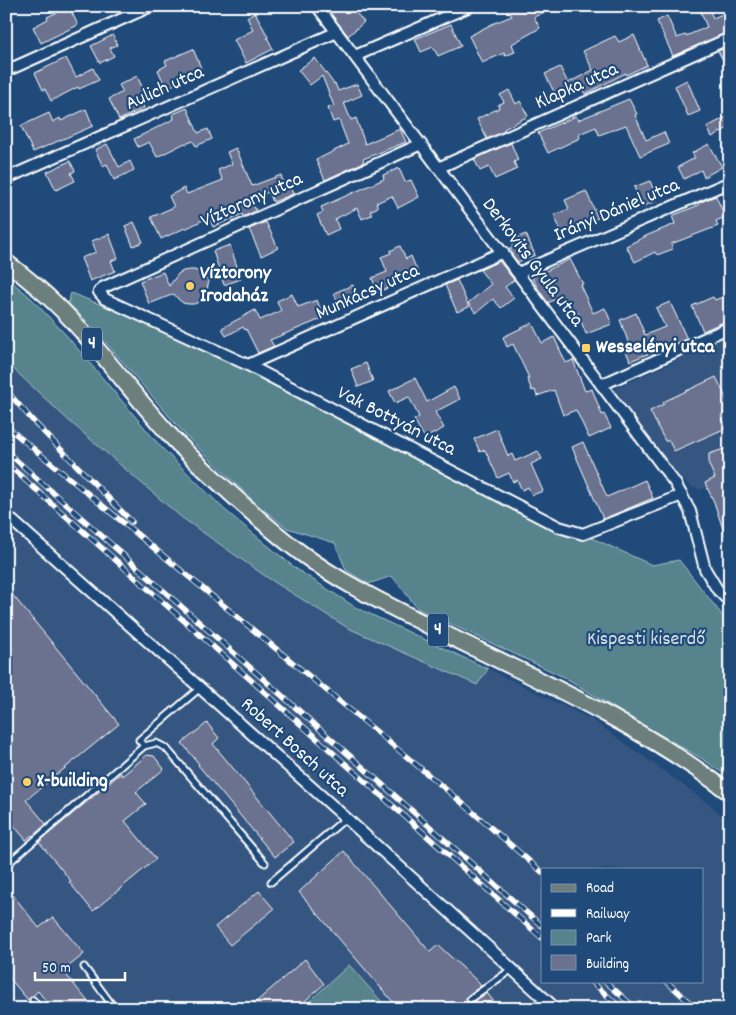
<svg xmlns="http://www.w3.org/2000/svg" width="736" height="1015" font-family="Dekko,sans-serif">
<rect width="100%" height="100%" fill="#1f4a7a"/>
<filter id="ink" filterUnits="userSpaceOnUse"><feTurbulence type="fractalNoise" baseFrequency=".02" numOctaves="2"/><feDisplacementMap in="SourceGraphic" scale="10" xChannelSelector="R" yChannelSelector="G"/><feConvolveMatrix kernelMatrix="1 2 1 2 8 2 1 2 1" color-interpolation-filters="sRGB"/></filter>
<g filter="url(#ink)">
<path fill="#365680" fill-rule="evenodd" d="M730,336V534L725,536L714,502L707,487L701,490L692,487L686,483L653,444L614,389Z
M6,362L68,420L181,517L268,578L348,628L477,685L488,669L594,721L672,777L710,805L730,823V1009H6ZM542,869H702V981H542Z"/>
<path fill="#56838c" stroke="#aac1c6" d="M6,277L30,297L66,335L161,447L225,510L295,568L355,607L488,669L477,685L348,628L268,578L181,517L68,420L6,362Z
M71,293L104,306L133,312L583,534L652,565L679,560L722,615L730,622V778L701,758L634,720L566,678L418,609L392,576L368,584L346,570L335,543L287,528L258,505L186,436L114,352L95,329L68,303Z
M349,965L388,1009H301Z"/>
<path fill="#6b728f" stroke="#fff" d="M332,6H350L364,22L348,36L328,10Z
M506,6H557L534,17L540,28L512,44L515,52L505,56L504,53L482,63L469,36L492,24L512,16Z
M698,6H708L713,18L730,11V31L673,56L657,21L667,16L677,38L685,35L686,36L707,27Z
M69,7L78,25L41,43L33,27L48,19L47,17Z
M255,12L268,37H267L273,49L246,63L234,40L253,30L247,17Z
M451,24L461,46L438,56L433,47L421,52L415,39Z
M113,35L117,45L110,48L114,56L100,63L91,46Z
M634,35L647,65L626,75V73L585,94L581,87L557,98L545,74L560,67L568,83L593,70L583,51L615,36L619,42Z
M730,46V73L718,51Z
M193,49L201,68L185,75L187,79L166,88L158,70L167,65L165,61Z
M66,58L76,77L93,68L99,80L79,89L78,87L51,101L45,89L43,90L35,73Z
M315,58L334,84L335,83L338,91L357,84L362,95L344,103L351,120L356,118L365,144L400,129L406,142L363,159L364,162L325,180L316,160L348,144L339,120L333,122L328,108L334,106L322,76L310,85L298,70Z
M137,76L145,93L139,96L144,108L119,120L109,99L123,92L119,85Z
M687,80L700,111L688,116L675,86Z
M509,90L516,104L520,101L528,116L504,129L505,131L487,139L477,119L499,108L498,105L504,102L500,95Z
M629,99L637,114L635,115L646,140L664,132L669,144L640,156L626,125L599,135L596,127L579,134L580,138L548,153L538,133L576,116L578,120Z
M187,108L198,133L208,129L212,139L196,146L193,141L186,144L185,143L157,157L149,142L138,147L134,139L174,119L173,114Z
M86,109L93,126L33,152L21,126L49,113L53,122L60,118L61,121Z
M730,115V127L712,137L707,127Z
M511,143L518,160L514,162L517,169L495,179L489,167L480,171L474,159Z
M107,144L119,167L130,161L134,170L114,180L107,164L103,166L95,150Z
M709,144L722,167L704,177L701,170L684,179L678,167L695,158L692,153Z
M236,148L252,186L281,175L284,185L289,183L293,194L273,202L269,192L251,199L256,211L243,217L242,214L213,227L209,217L185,229V228L161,239L151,217L174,207L169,196L184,188L187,194L223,180L218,170L232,164L227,152Z
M70,161L75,171L71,173L75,181L56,190L47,172Z
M399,168L405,182L411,180L419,197L398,208L392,196L376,203L378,207L370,211L372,215L362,219L357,208L335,219L339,229L326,235L317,215L323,212L321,207L384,179L383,175Z
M650,181L658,200L642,207L634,187Z
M586,191L598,218L562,233L554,215L569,209L565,200Z
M716,196L725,217L716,221L718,226L671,244L673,249L657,255L655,252L635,262L626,246L648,235L675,224L672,216L699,205L698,203Z
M134,222L143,242L133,246L125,226Z
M266,222L278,248L261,256L249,229Z
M109,234L118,258L111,261L115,271L90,281L81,258L96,252L92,241Z
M526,234L535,255L518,262L513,256L510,248L513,246L511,240Z
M230,245L241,279L224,285L213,251Z
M400,246L406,259L411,256L419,275L378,292L372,278L387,272L381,257L391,253L390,251Z
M570,259L583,284L580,285L593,313L605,308L612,324L586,334L577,311L567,316L559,297L548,303L539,290L532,278Z
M499,261L514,280L505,287L514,298L501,308L493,299L476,313L468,303L491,284L480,270Z
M189,270H194L200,272L209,281L206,293L204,298L199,302L194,304H188L183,303L178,299L174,294L149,304L140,281L163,272L169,286L178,274L183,271Z
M457,280L469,307L457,312L445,285Z
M353,285L359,301L340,308L334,293Z
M292,294L298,307L317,300L324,318L270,340L274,346L258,353L246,329L245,330L243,327L226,336L222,328L255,310L260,320L281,311L277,301Z
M730,294V319L703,331L692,306L713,297L715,300Z
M670,302L687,339L666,348L665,347L630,361L624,346L629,344L620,320L636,313L645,335L665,327L656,308Z
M532,323L542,343L554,337L566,363L573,360L585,391L592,389L602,415L604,414L611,428L589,438L576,410L563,415L554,390L537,396L535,390L532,391L527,378H529L513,344L507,347L503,337Z
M366,363L373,381L358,387L351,369Z
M716,377L730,406V410L721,415L726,428L674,451L669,441H665L650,411L664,404L663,402Z
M415,378L427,402L454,387L460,399L435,412L444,428L425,438L414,420L419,417L409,397L395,403L389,391Z
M497,429L508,456L512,454L515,461L538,451L542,459L531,464L543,491L532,495L528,487L522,490L517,480L513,482L509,473L498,478L485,450L480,452L474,439Z
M583,442L607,497L645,480L653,498L603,519L572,447Z
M730,447V544H728L714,502L705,483L715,478L709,465V454Z
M6,587L119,724L26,800L46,824L33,836L32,835L26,840L6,816Z
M207,723L219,738L213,744L294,842L275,857L198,765L199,764L182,743Z
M147,755L154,756L164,769L136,792L146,804L125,821L156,859L93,911L69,882L71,881L39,842L121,773L122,776Z
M344,851L430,952L438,945L476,980L481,986L467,996L466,999L467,1002L470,1003H472L487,993L495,1003L488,1009H399L299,892Z
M259,891L274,909L230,945L215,927Z
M13,895L39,928L53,917L84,954L63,971L94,1009H52L38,991L28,1000L6,974V901Z
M305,959L324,984L296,1009H248Z"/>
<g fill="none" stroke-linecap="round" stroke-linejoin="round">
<g stroke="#fff" stroke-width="9">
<path id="lane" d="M144,746L139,740L200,688
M6,865L144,746L156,743L166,748L265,863
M271,882L346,818
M84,967L115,1009
M470,999L512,969
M33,1000L40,1009
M532,1009L543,998"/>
</g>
<g stroke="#fff" stroke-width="14">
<path id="street" d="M317,6L675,483L690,511L705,569L717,589L730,602
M355,56L470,6
M6,71L151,6
M421,144L102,288L99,292L105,299L248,365L559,527L583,534L682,495
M438,168L730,38
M7,178L337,32
M518,273L730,182
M248,365L503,252
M601,385L730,327
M6,515L346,818L556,1009"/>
</g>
<g stroke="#fff" stroke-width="19">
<path id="primary" d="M6,262C31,281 56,302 77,326C109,361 137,399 169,434C187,454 207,472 228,491C251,512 275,534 301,553C344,585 392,607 439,631C539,680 641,725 730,793"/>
</g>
<use href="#lane" stroke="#1f4a7a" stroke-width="5"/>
<use href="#street" stroke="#1f4a7a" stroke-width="10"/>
<use href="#primary" stroke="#6c7f7c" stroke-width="15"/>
<g stroke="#fff" stroke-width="5.5">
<path id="rail" d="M6,390L34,422L132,522
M6,426L383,737L467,807L542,872
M6,451L542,926
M6,463L542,938
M591,981L622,1009
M605,981L636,1009
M666,981L697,1009"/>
</g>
<use href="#rail" stroke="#1f4a7a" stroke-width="4" stroke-dasharray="11" stroke-linecap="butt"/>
</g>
</g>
<g fill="#ffd166" stroke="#1f4a7a" stroke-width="2">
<circle cx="190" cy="286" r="5"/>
<rect x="581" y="343" width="10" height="10" rx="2.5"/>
<circle cx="27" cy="782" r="5"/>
</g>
<g text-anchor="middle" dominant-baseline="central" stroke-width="4.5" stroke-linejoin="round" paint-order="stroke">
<g fill="#1f4a7a" stroke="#bcc9d7" stroke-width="1">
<rect x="82" y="327.5" width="20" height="33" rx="4"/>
<rect x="428" y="613.5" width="20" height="33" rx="4"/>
</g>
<g font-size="19" font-weight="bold" fill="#fff">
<text x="92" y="344">4</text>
<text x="438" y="630">4</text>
</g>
<g font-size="20" fill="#fff" stroke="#1f4a7a">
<text transform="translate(577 87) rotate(-24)">Klapka utca</text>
<text transform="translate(165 89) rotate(-24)">Aulich utca</text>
<text transform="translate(252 201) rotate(-24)">Víztorony utca</text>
<text transform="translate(617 211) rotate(-23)">Irányi Dániel utca</text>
<text transform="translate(532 263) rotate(53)">Derkovits Gyula utca</text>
<text transform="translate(368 293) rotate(-24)">Munkácsy utca</text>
<text transform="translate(396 422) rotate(27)">Vak Bottyán utca</text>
<text transform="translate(294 748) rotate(42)">Robert Bosch utca</text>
</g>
<g font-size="20" font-weight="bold" fill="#fff" stroke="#1f4a7a" text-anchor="start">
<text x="200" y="274">Víztorony<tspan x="200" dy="23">Irodaház</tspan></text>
<text x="596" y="348">Wesselényi utca</text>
<text x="37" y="782">X-building</text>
</g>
<g font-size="20" fill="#d5e0e2" stroke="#1f4a7a">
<text x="646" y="640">Kispesti kiserdő</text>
</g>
</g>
<rect width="736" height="1015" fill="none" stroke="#1f4a7a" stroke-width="25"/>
<rect x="12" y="12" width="711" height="990" fill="none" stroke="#fff" stroke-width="2" filter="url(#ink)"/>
<rect x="541" y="868" width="162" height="115" fill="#1f4a7a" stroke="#7992af"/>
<rect x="551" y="884" width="25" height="8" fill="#6c7f7c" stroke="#7992af"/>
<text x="586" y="892" font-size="15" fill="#ffffff">Road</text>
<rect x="551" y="909" width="25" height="8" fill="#ffffff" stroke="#7992af"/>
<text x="586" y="918" font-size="15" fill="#ffffff">Railway</text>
<rect x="551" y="930" width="25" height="15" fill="#56838c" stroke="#7992af"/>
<text x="586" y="942" font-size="15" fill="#ffffff">Park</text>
<rect x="551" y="955" width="25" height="15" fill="#6b728f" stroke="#7992af"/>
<text x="586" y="968" font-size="15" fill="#ffffff">Building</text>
<path d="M35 972v8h90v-8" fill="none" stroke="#ffffff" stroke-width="2.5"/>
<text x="42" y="972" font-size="15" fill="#ffffff" stroke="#1f4a7a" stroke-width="4" paint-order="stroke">50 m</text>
</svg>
